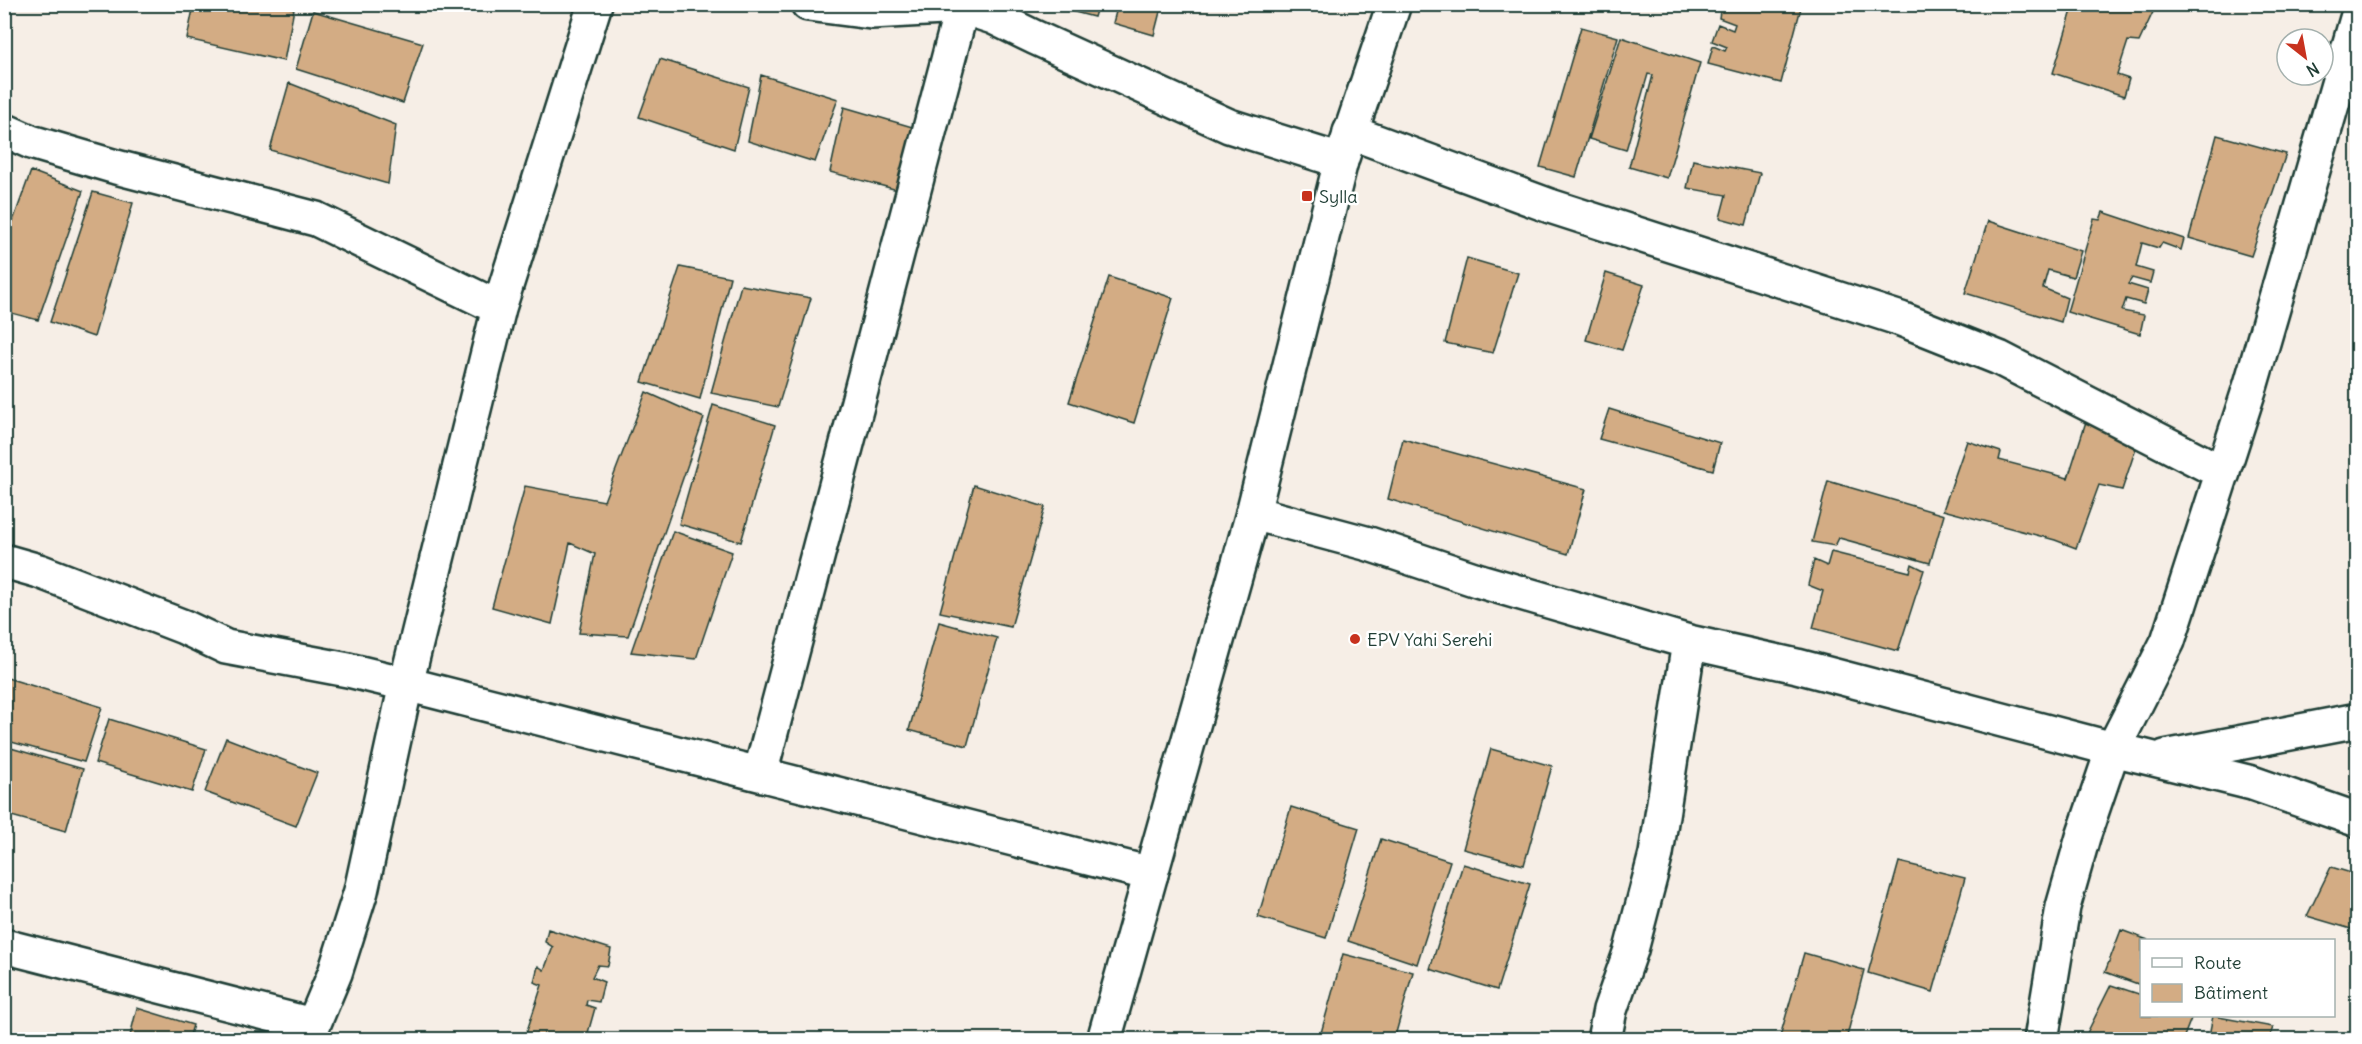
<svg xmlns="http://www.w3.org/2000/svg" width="2362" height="1044" font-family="Delius,sans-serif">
<rect width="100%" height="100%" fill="#f6eee6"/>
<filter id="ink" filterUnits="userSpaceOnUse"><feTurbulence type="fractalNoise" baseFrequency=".0167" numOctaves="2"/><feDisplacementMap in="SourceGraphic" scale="12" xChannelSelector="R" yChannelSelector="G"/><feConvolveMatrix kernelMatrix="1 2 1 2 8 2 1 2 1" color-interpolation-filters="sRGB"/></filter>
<g filter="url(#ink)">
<path fill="#d3ac84" stroke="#1f3d34" stroke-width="1.5" d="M194,4H280L294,9L284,61L187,39Z
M1060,4H1098L1094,17L1059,8Z
M1118,4H1162L1154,35L1113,23Z
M1721,4H1802L1781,83L1708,64L1713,46L1725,51L1727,47L1712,41L1718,24L1733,30L1735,24L1719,18Z
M2074,4H2140L2153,12L2139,42L2128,41L2117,75L2129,79L2124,96L2053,73Z
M313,11L423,43L403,103L296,69Z
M1581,27L1618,37L1576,177L1540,167Z
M1621,37L1700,63L1667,178L1629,167L1653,75L1648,74L1626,150L1589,139Z
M660,59L749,87L734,149L639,117Z
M761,75L838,99L815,162L748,141Z
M289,83L396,125L388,184L270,150Z
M844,107L926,131L909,193L830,172Z
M2217,135L2286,154L2251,256L2189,238Z
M1693,160L1760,173L1746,225L1720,218L1726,195L1687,188Z
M31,171L83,191L38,320L4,311V246Z
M93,192L133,203L94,337L50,322Z
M2103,212L2184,239L2181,250L2162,243L2159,248L2142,243L2136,267L2153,272L2150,283L2132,278L2128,284L2148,290L2144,304L2126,299L2122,311L2144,315L2140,334L2067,312L2094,219L2100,220Z
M1988,221L2081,251L2073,277L2048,270L2043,288L2067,298L2061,322L1965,293Z
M1467,258L1518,273L1493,353L1445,343Z
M680,267L730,277L700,399L642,382Z
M1606,273L1644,285L1622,350L1586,340Z
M1109,277L1173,298L1134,423L1069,402Z
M741,285L811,298L778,407L711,393Z
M646,392L704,418L628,636L579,633L595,554L570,543L552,624L492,607L525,486L604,501Z
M713,405L775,425L741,542L679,524Z
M1609,409L1720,443L1713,470L1599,439Z
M2089,412L2140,436L2122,490L2099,485L2076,548L2055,540L1943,510L1967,441L2001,452L1999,460L2068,478Z
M1403,439L1586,489L1568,554L1388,499Z
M1828,481L1944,515L1930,563L1839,538L1835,546L1812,542Z
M974,485L1045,507L1011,627L940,612Z
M673,531L732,552L696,659L631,652Z
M1831,552L1910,572L1912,564L1924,570L1898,651L1813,628L1823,591L1808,585L1814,560L1827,566Z
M939,622L997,638L967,746L909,730Z
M4,677L102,707L84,762L4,740Z
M109,719L206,749L192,792L95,763Z
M226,738L317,773L296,826L205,792Z
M4,746L83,769L66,831L4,814Z
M1491,749L1552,766L1524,865L1463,849Z
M1291,807L1359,828L1326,938L1258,917Z
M1381,839L1450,861L1417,964L1348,941Z
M1899,862L1965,878L1933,992L1868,973Z
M1463,864L1530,884L1497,990L1430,969Z
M2331,867L2358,875V931L2307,916Z
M548,929L611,949L608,966L598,965L592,977L604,982L599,1002L587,1000L586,1005L595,1008L586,1040H524L542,985L534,982L538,966L544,970L553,947L545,942Z
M2121,930L2148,940H2142V976L2138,984L2105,972Z
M1804,953L1864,970L1846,1040H1779Z
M1343,954L1413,972L1394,1040H1319Z
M2111,985L2142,995V1016H2192L2183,1039L2098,1040L2086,1035Z
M137,1008L193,1025L190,1035L199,1040H129Z
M2213,1016L2273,1027L2269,1040H2208Z"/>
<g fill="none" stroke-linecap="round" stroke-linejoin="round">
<g stroke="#1f3d34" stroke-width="38">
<path id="minor" d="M808,4L871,12L962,7L993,17L1034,37L1229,126L1341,161
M4,130L31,142L116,167L316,219L499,308
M1350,132L1550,206L1901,319L1999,358L2223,473
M1253,513L1369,544L1480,581L1689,642L1797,666L2113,749L2252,783L2358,820
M4,561L39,571L184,627L226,647L348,670L406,684L1151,874
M2165,757L2358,720
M760,774L962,7
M4,946L312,1025
M307,1040L335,973L361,891L406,684L499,308L595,4
M1604,1040L1610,1010L1631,950L1656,854L1689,642
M2041,1040L2063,907L2083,837L2113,749L2168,641L2251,384L2358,15"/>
</g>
<g stroke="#1f3d34" stroke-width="38">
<path id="tertiary" d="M1104,1040L1253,513L1341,161L1394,4"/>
</g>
<use href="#minor" stroke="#fff" stroke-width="33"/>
<use href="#tertiary" stroke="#fff" stroke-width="33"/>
</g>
</g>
<g fill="#c8321e" stroke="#fff" stroke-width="2">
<rect x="1301" y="190" width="12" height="12" rx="3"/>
<circle cx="1355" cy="639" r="6"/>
</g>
<g text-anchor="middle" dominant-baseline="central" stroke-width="5" stroke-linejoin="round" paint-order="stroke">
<g font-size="18" fill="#1f3d34" stroke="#fff" text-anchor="start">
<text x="1319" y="196">Sylla</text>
<text x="1367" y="639">EPV Yahi Serehi</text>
</g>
</g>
<rect width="2362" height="1044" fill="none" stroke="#fff" stroke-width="24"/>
<rect x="12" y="12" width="2338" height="1020" fill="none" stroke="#1f3d34" stroke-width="2" filter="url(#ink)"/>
<rect x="2140" y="939" width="195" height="78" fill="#ffffff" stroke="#a5b1ae" stroke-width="1.5"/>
<rect x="2152" y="958" width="30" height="9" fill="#ffffff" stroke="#a5b1ae" stroke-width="1.5"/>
<text x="2194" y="969" font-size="18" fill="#1f3d34">Route</text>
<rect x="2152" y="984" width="30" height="18" fill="#d3ac84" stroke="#a5b1ae" stroke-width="1.5"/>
<text x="2194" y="999" font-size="18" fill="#1f3d34">Bâtiment</text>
<g transform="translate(2305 57) rotate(149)"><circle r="28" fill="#ffffff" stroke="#a5b1ae" stroke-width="1.5"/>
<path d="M0-4.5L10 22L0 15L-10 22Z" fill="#c8321e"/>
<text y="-9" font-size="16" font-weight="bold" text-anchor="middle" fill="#1f3d34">N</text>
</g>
</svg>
